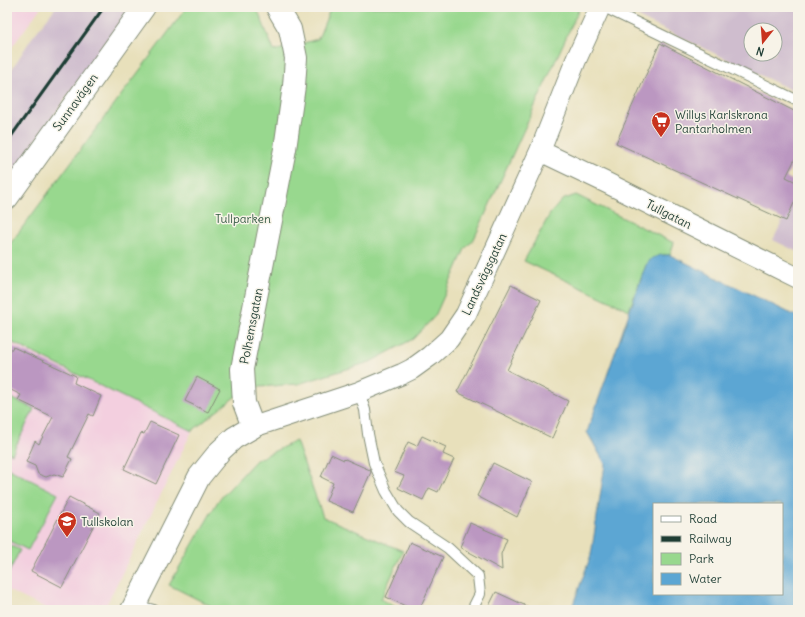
<svg xmlns="http://www.w3.org/2000/svg" width="805" height="617" font-family="Delius,sans-serif">
<rect width="100%" height="100%" fill="#f7f3e8"/>
<filter id="ink" filterUnits="userSpaceOnUse"><feTurbulence type="fractalNoise" baseFrequency=".025" numOctaves="2"/><feDisplacementMap in="SourceGraphic" scale="8" xChannelSelector="R" yChannelSelector="G"/><feConvolveMatrix kernelMatrix="1 2 1 2 8 2 1 2 1" color-interpolation-filters="sRGB"/></filter>
<filter id="wash" filterUnits="userSpaceOnUse"><feTurbulence type="fractalNoise" baseFrequency=".012" numOctaves="4" result="noise"/><feDisplacementMap in="SourceGraphic" scale="16" xChannelSelector="R" yChannelSelector="G"/><feGaussianBlur stdDeviation="0.9" result="paint"/><feColorMatrix in="noise" values="0 0 0 0 0 0 0 0 0 0 0 0 0 0 0 0 0 1.4 0 .05"/><feComposite in="paint" operator="in"/></filter>
<g filter="url(#wash)">
<rect width="100%" height="100%" fill="#e8e0bb"/>
<path fill="#f3cfdf" d="M7,7H41L7,54Z
M7,341L192,431L104,610H49L7,590Z"/>
<path fill="#cfbdce" fill-rule="evenodd" d="M56,7H131L7,181V77L31,39Z
M629,7H798V93L642,19L628,9ZM751,30H775V54H751Z
M798,190V252L773,240Z"/>
<path fill="#98d88e" stroke="#5c8a61" d="M187,7H252L259,13L274,51L318,39L331,7H580L474,239L465,249L435,316L413,339L370,362L298,384L246,388L192,431L7,340V248Z
M576,195L674,243L670,255H661L646,265L629,310L524,261L550,214L562,200Z
M7,396L34,409L12,454L7,452Z
M296,441L323,517L403,551L381,599L401,610H219L169,585L218,501L256,460Z
M7,468L58,494L28,550L7,540Z
M7,544L20,550L7,576Z"/>
<path fill="#5ca6d3" stroke="#3e7284" fill-rule="evenodd" d="M661,255H670L798,317V610H571L591,555L605,464L587,432L646,265L652,258ZM654,504H782V594H654Z"/>
<g id="blocks">
<path fill="#bb97c1" d="M660,43L798,113V153L786,177L798,183V194L786,221L616,143Z
M511,285L541,300L507,370L568,401L552,438L457,392Z
M13,347L76,376L74,383L101,396L93,416L89,414L68,457L72,459L63,477L54,474L46,477L38,474L35,466L26,462L35,441L39,444L53,417L18,400L21,395L7,388V355Z
M197,377L220,389L208,412L185,401Z
M150,422L179,435L156,484L124,469L141,433L144,434Z
M422,436L446,447L443,454L454,459L438,492L429,488L423,500L398,488L404,476L394,472L408,442L417,446Z
M331,454L344,460L345,459L370,470L371,472L353,512L326,501L333,483L321,477Z
M493,463L532,482L517,517L477,496Z
M69,497L100,513L62,587L31,571Z
M470,523L507,539L501,554L502,570L460,547Z
M410,542L443,557L419,610H414L386,597Z
M496,592L535,610H487Z"/>
</g>
</g>
<g filter="url(#ink)">
<use href="#blocks" fill-opacity="0" stroke="#848e78" stroke-width="1"/>
<g fill="none" stroke-linecap="round" stroke-linejoin="round">
<g stroke="#848e78" stroke-width="12">
<path id="service" d="M604,7L798,101
M359,392L365,410L368,434L374,463L386,491L398,511L409,522L448,548L478,576L480,594L472,610
M134,605L154,610"/>
</g>
<g stroke="#848e78" stroke-width="22">
<path id="minor" d="M540,151L607,183L798,278
M253,427L359,392L402,374L412,369L430,356L449,339L466,314L487,268L540,151L576,60L600,7"/>
</g>
<g stroke="#848e78" stroke-width="24">
<path id="tertiary" d="M132,610L199,477L220,451L234,438L253,427L244,403L242,369L285,149L294,86L296,58L290,29L277,7"/>
</g>
<g stroke="#848e78" stroke-width="24">
<path id="secondary" d="M7,198L144,7"/>
</g>
<use href="#service" stroke="#fff" stroke-width="10"/>
<use href="#minor" stroke="#fff" stroke-width="20"/>
<use href="#tertiary" stroke="#fff" stroke-width="22"/>
<use href="#secondary" stroke="#fff" stroke-width="22"/>
<path stroke="#1f3d34" stroke-width="3" d="M7,142L104,7"/>
</g>
</g>
<defs>
<g id="supermarket-pin" transform="scale(1)"><path d="M0 17L-7.5 6A9.5 9.5 0 1 1 7.5 6Z" fill="#c8321e" stroke="#f7f3e8"/><path d="M-6-5.5h2.5l.6 2H6L4.5 2H-2.5L-4.4-4H-6ZM-1.5 3.2a1.3 1.3 0 1 0 .1 0ZM3 3.2a1.3 1.3 0 1 0 .1 0Z" fill="#fff"/></g>
<g id="school-pin" transform="scale(1)"><path d="M0 17L-7.5 6A9.5 9.5 0 1 1 7.5 6Z" fill="#c8321e" stroke="#f7f3e8"/><path d="M0-5L7-2L0 1L-7-2ZM-4 1L0 2.5L4 1V4Q0 6-4 4Z" fill="#fff"/></g>
</defs>
<g fill-rule="evenodd">
<use href="#supermarket-pin" x="661" y="121"/>
<use href="#school-pin" x="67" y="521"/>
</g>
<g text-anchor="middle" dominant-baseline="central" stroke-width="3" stroke-linejoin="round" paint-order="stroke">
<g font-size="12" fill="#1f3d34" stroke="#f7f3e8">
<text transform="translate(75 102) rotate(-54)">Sunnavägen</text>
<text transform="translate(669 214) rotate(27)">Tullgatan</text>
<text transform="translate(484 274) rotate(-65)">Landsvägsgatan</text>
<text transform="translate(251 326) rotate(-79)">Polhemsgatan</text>
</g>
<g font-size="12" fill="#1f3d34" stroke="#f7f3e8" text-anchor="start">
<text x="675" y="114">Willys Karlskrona<tspan x="675" dy="14">Pantarholmen</tspan></text>
<text x="81" y="521">Tullskolan</text>
</g>
<g font-size="12" fill="#375c46" stroke="#f7f3e8">
<text x="243" y="218">Tullparken</text>
</g>
</g>
<rect width="805" height="617" fill="none" stroke="#f7f3e8" stroke-width="24"/>
<rect x="653" y="503" width="130" height="92" fill="#f7f3e8" stroke="#a1aaa0"/>
<rect x="661" y="516" width="20" height="6" fill="#ffffff" stroke="#a1aaa0"/>
<text x="689" y="523" font-size="12" fill="#1f3d34">Road</text>
<rect x="661" y="536" width="20" height="6" fill="#1f3d34" stroke="#a1aaa0"/>
<text x="689" y="543" font-size="12" fill="#1f3d34">Railway</text>
<rect x="661" y="553" width="20" height="12" fill="#98d88e" stroke="#a1aaa0"/>
<text x="689" y="563" font-size="12" fill="#1f3d34">Park</text>
<rect x="661" y="573" width="20" height="12" fill="#5ca6d3" stroke="#a1aaa0"/>
<text x="689" y="583" font-size="12" fill="#1f3d34">Water</text>
<g transform="translate(763 42) rotate(197)"><circle r="19" fill="#f7f3e8" stroke="#a1aaa0"/>
<path d="M0-3L7 15L0 10L-7 15Z" fill="#c8321e"/>
<text y="-6" font-size="11" font-weight="bold" text-anchor="middle" fill="#1f3d34">N</text>
</g>
</svg>
